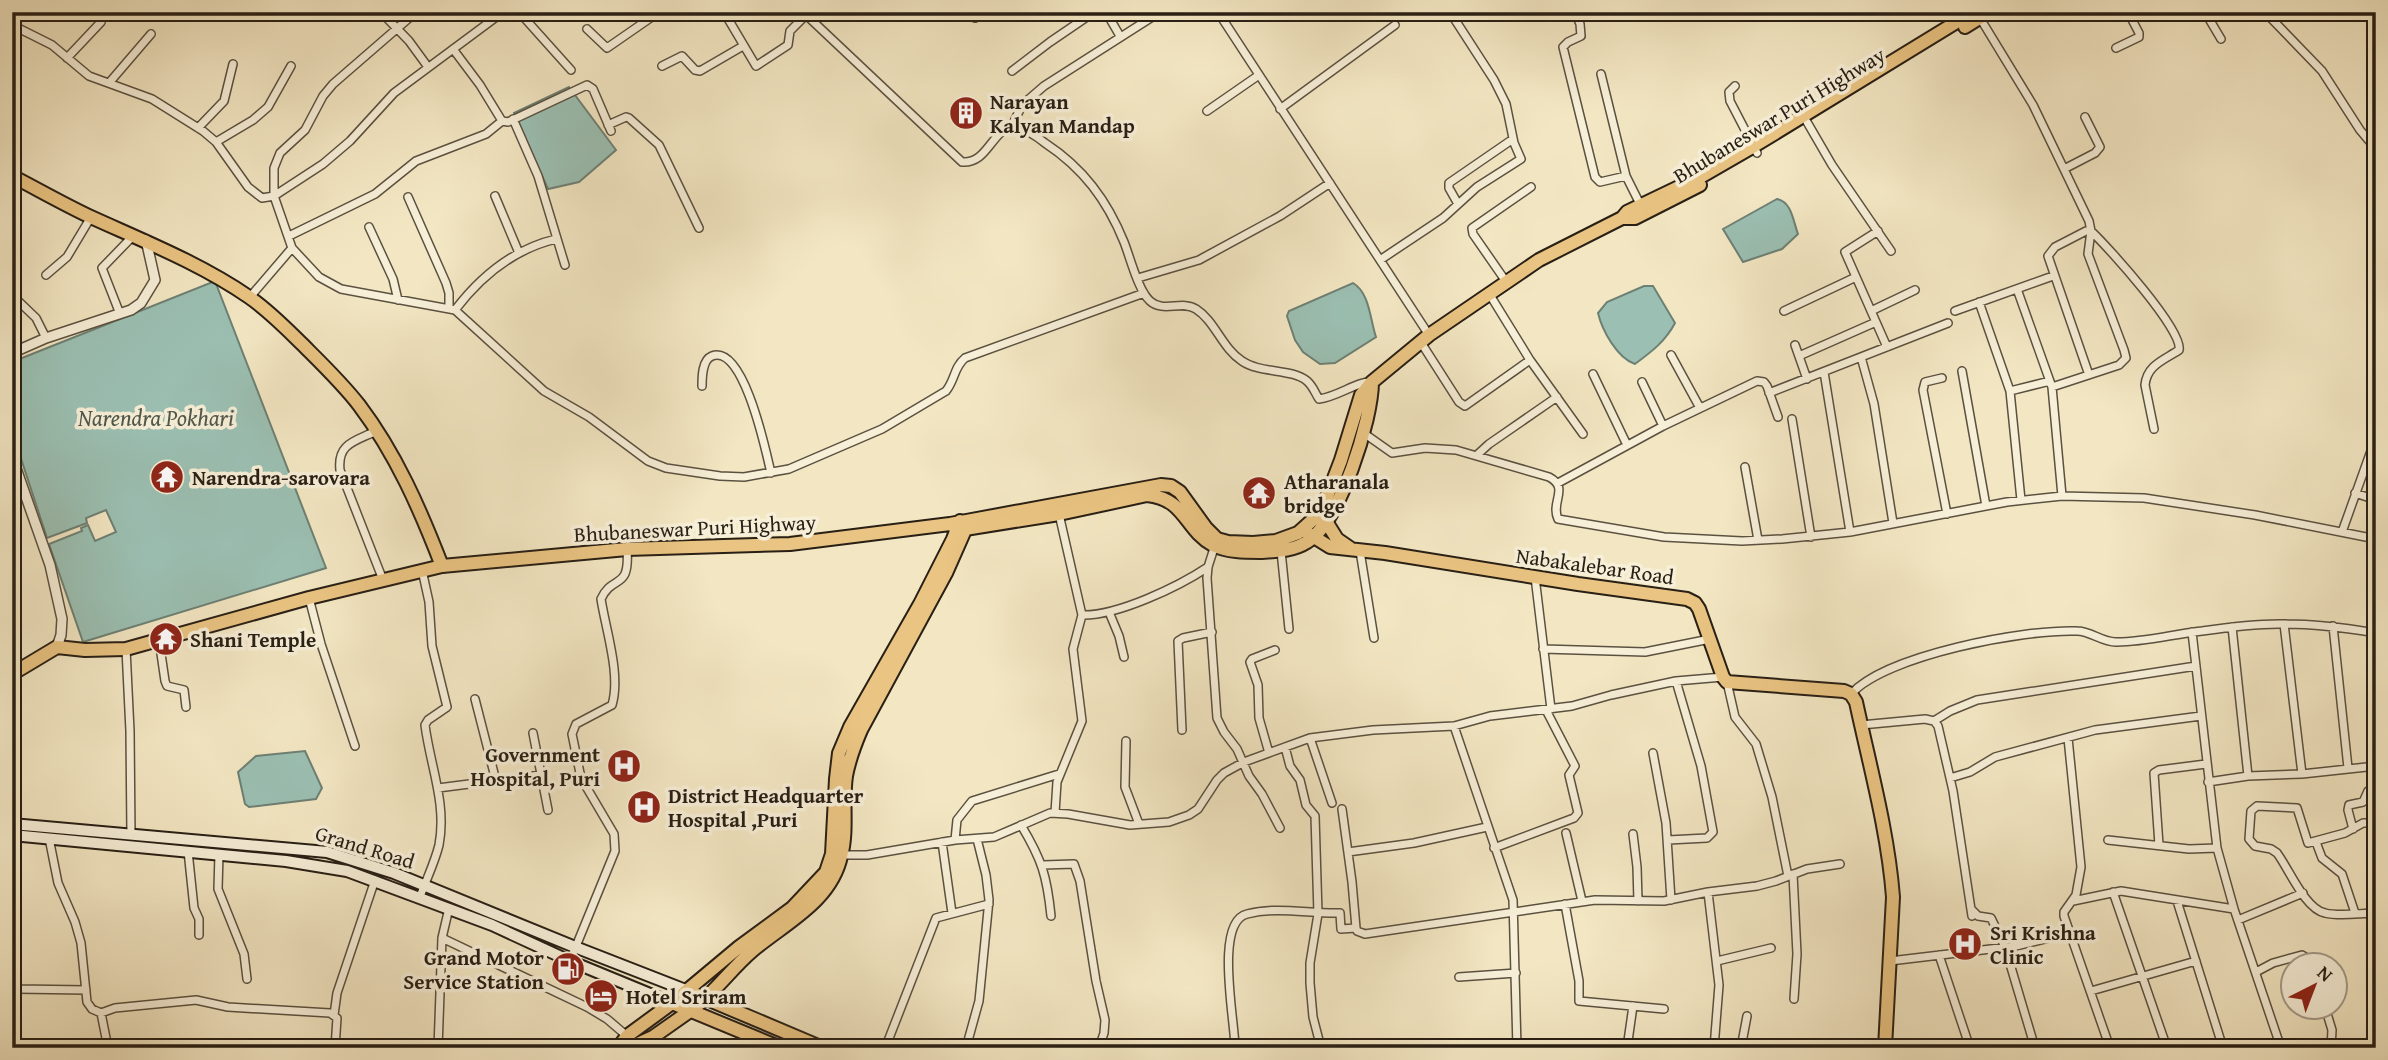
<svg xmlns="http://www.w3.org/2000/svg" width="2388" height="1060" font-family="'Gentium Book Plus',serif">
<rect width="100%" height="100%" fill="#f3e7c3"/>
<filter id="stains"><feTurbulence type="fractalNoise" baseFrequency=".00286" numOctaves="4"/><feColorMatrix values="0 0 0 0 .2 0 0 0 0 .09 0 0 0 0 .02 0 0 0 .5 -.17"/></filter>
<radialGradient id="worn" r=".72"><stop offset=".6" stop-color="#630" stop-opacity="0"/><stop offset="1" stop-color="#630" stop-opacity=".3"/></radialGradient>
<path fill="#9bc0b3" stroke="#6d8074" stroke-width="2" d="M569,87L616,150L579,182L548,189L514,113Z
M1777,199C1792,202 1793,221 1798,234L1782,249L1743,262L1723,229Z
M215,281L326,568L83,642L49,544L82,531L81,528L88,525L95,541L116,532L106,510L86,518L87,523L47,538L12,431V362Z
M1353,283C1370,293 1370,320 1376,337L1335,363L1320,364L1303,352L1295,340L1287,316L1289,311Z
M1644,286H1653L1675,323C1665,342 1651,352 1635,364C1617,358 1602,330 1598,313L1607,302Z
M305,751L322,788L316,799L249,807L245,804L238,772L256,756Z"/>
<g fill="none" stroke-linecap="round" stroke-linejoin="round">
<g stroke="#5b5140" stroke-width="10">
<path id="minor" d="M381,12L409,41L428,67
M519,12L571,70
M724,12L756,66L788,45L790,31L806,15
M803,12L962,162C987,164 991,132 1012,126C1025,128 1035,135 1045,143C1083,168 1107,200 1124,242C1130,257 1138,290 1150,301C1163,313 1182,300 1196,309C1215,321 1222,348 1242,361C1261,374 1291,368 1307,381C1313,386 1315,393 1319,399C1337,397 1358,381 1371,382
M1106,12L1120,36
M1218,12L1429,335
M1575,12L1580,24L1581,36L1568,42L1563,47L1595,177L1600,182L1626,176
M2205,12L2221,39
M2265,12L2322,71L2360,130L2376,149
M975,18L984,12
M1980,18L2033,105L2089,221L2091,231L2088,254L2124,350L2126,358L2119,365L2052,387
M12,25L52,45L89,76L152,99L203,131L216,142L248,187L262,198L274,196L323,164L350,141L394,93L503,12
M587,29L607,48L659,12
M2116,48L2139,37V33L2128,12
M453,49L480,85L502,121L508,122L587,85L593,89L611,131
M67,58L101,22
M662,66L682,56L695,70L700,71L743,46
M1012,71L1050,42L1094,12
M1601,74L1626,176L1641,206
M109,83L151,34
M1735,86L1729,92L1730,101L1757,153
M1280,109L1395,25
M1207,111L1259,75
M513,119L538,176L565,265
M1807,122L1832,165L1891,251
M608,125L626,117L629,118L659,145L699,228
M1012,126L1022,105L1044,86L1160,12
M198,128L224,101L233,64
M216,142L253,120L268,107L291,66
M2064,169L2095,153L2100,147L2085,117
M495,196L519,253
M408,197L446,283L449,293V308
M1458,204L1449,188V183L1513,139
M369,227L393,279L398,300
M1878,231L1845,252L1887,347
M289,236L375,194L416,161L486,134L502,121
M292,248L319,277L341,289L455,310L544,391L589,417L648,461L666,468L720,476L744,477L789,469L882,429L946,391C955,380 954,367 965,358L1144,293
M1380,260L1443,218L1477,187L1521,159L1514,143L1506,104L1494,80L1450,12
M46,275L67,257L91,217
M1138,278L1199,260L1280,216L1330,183
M1507,283L1473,234L1472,228L1531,187
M2017,289L2052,387L2062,496
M12,295L36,318L46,338
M1490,295L1530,360L1583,434
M250,297L292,248L274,196V168L280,153L305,130L323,96L333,84L416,12
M1979,302L2010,391L2021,500
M455,310C481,276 514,249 556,239
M1784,311L1856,277
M1871,311L1915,290
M1955,311L2053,276
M120,314L102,268L133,236
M1420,341L1459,402L1465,406L1530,360
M1795,345L1807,379
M1671,355L1700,408
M1799,356L1876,322
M1861,357L1874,404L1893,523
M1962,371L1986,506
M1824,372L1850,532
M1593,374L1627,445
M2089,375L2048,256L2055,247L2086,231H2091C2108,247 2184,331 2179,350C2164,360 2147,365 2145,385L2154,429
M1942,378L1925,382L1923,390L1947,514
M1642,382L1663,426
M702,386C702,377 702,360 712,356C744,344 766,452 771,473
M2010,391L2050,381
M1769,393L1948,323
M1792,419L1811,537
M376,431C356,441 337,443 340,470L383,580
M1365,434L1392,453L1425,448L1456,450L1549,477C1570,488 1550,502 1558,519L1664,537L1742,541L1782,539L1850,532L2007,502L2062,496L2144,498L2255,515L2376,539
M1477,455L1489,444L1557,397
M1745,467L1758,540
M1558,483L1663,426L1757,381L1764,382L1767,386L1778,417
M2355,493L2376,500
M2342,532L2376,437
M1215,545L1208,567L1207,578L1217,718L1224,732L1237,749L1249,776L1262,794L1280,828
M1281,551L1289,629
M1360,551L1374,638
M1535,577L1551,709
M309,598L321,644L355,746
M1109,612L1119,636L1124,657
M1082,615C1117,616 1178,587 1208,567
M2284,624L2302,774
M2333,626L2348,768
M2232,627L2248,776
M2192,632L2217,848L2234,909L2281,1048
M159,640L165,681L167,686L184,690L186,707
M126,649L130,731L131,835
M1543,649L1645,652L1710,639
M1727,682L1735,717L1756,744L1772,797L1788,876
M1851,694C1886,655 2025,629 2077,631C2091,631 2103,643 2117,642C2145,642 2174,634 2202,631C2229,627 2258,623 2286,624C2316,624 2346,628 2376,633
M475,699L496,781
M1934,721L1950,711L1977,700L2196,666
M1861,725L1925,719L1934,721L1938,726L1953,791L1972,916
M1454,726L1513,900L1517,1048
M1182,730L1178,641L1183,638L1212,632
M533,733L548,810
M1310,738L1332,803
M2068,738L2081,867L2076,895L2064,912V916L2110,1048
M1126,741L1125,787L1139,824
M1285,747L1290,766L1300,780L1306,805L1315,816L1318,914L1310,963V983L1313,1017L1321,1048
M1269,753L1259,718L1258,685L1250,662L1252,659L1275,650
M1653,753L1666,823L1671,900
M1950,778L1970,772L1995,757L2095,730L2201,716
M2208,782L2248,776L2302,774L2376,766
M438,788L540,775
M1342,809L1352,882L1356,928L1357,931L1365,934L1595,900L1664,901L1708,892L1757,886L1776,881L1807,869L1840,864
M1055,813L1057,782L1082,721L1073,649L1082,615L1059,514
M2376,823H2363L2345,833L2308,843L2297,808L2257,806L2251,811L2249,839L2255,846L2271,849L2277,853C2289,869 2305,909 2325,913C2340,917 2360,913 2376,913
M1021,825C1042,860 1047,876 1051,916
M2353,829L2348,810L2349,805L2363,802L2368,791L2376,788
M1566,833L1582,901
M1633,834L1637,867L1638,901
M49,838L58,883L75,922L81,943L87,1002L92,1009L101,1013L108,1048
M955,840L957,820L972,801L1059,774
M1668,840L1707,838L1713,832L1701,766L1676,681
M2108,840L2189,849L2217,848
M942,842L952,913
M2316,842L2322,858L2342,874L2355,913
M2159,845L2154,773L2159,770L2206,764
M1494,848L1574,818L1578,813L1569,775L1575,766L1546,710
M188,851L194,908L199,919V935
M1348,852L1414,843L1487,827
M219,854L218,889L244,954L247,979
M842,855H867L955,840L994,837L1050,813L1068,814L1130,825L1169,822L1189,815L1198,809L1217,780L1224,773L1244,762L1310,738L1373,730L1454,726L1490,716L1572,706L1611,695L1676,681L1723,677
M1043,865L1074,864L1080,881L1096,981L1105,1020L1104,1033L1099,1048
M1793,874L1797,954L1794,999
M1708,892L1719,985L1714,1048
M2113,892L2167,1048
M420,897C426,880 435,862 439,845C447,804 430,765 425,725L428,720L447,707L432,646L429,602L422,570
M2073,901L2121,891L2234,909
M2177,901L2223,1048
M1565,904L1579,981V1001L1664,1009
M1971,909L1978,916L1991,918L2005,947L2035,1048
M2238,920L2303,893
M442,938L587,1007L607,1019L627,1036
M1939,955L1970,1048
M570,961L615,851L614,834L581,778L572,734L576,724L612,705C621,675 606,631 601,599C613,573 630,592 627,549
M1717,961L1771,948
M1890,961L2016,946L2070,933
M2256,972L2273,963L2302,955L2307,958L2311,965
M1459,977L1516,973
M12,981L17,989L86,990
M2091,991L2196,961
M2325,1007L2332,1030L2331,1048
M101,1013L115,1008L196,1000L228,1007L330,1013L337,1018L335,1048
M334,1015L337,993L375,880
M886,1046L936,918L989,904
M438,1048L442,938L449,908
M966,1048L979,1001L989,900L986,875L977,839
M1235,1048C1235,1021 1214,922 1247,914C1278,906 1309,914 1340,913L1341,929L1356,928
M1627,1048L1633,1006
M1741,1048L1747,1016
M2374,1048L2376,1043"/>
</g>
<g stroke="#5b5140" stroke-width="12">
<path id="tertiary" d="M12,353L46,338L131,310L141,303L155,280L146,240
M12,457L50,565L62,619L61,635L57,647"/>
</g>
<g stroke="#281f15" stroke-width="14">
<path id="secondary" d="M12,824L327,852L394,873L575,947L688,991
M12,835L286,861L347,871L492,925L570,961L672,1003"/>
</g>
<g stroke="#281f15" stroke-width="16">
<path id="primary" d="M1327,523L1337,539L1350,548
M1306,532L1330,547L1385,553L1578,584L1687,599L1695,603L1699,609L1723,677L1727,682L1844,691L1851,694L1856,702C1870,767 1888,832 1893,897L1885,1048
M12,674L57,647L85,650L126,649L309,598L442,566
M618,1048L627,1036L672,1003
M629,1048L653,1037L690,1011"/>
</g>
<g stroke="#281f15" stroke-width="16">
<path id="trunk" d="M1965,27L1989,12
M12,176C39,190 65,205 93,218C146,242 201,264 249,297C268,310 285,327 301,343C321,363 342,383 359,405C396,454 420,509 442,566L627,549L790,544L950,524
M1622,218H1635L1700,185
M1372,382C1372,420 1340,522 1307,542C1293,551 1276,551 1260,552C1244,552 1228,552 1213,545C1184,529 1186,499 1147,495L1059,514L965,529L957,528L950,524L1161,485L1171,486L1180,492L1206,528L1217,539L1228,542L1253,543L1276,541L1298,533L1317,516L1326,499L1341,460L1361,395L1372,382L1429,335L1539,260L1622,218L1627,212L1702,176L1754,146L1973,12
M688,991L823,1048
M690,1011C714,994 730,970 752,951C785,923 831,902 841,856C848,830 842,802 846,776C849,760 855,744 861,730L946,573L965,530
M781,1048L672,1003L739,947L792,908L826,872L832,854L836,779L839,753L850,727L920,604L953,539L960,521"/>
</g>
<use href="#minor" stroke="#f7efd8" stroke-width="7"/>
<use href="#tertiary" stroke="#f7efd8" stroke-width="9"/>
<use href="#secondary" stroke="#f7efd8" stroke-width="10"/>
<use href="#primary" stroke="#eac482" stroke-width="12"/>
<use href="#trunk" stroke="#eac482" stroke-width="12"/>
</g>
<defs>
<g id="building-disc" transform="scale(1.75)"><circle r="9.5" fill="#8f2418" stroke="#f7efd8"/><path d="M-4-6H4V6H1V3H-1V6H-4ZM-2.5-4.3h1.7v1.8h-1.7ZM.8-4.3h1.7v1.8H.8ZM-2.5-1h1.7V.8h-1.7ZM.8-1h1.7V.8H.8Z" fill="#fff"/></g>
<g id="temple-disc" transform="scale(1.75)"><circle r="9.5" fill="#8f2418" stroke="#f7efd8"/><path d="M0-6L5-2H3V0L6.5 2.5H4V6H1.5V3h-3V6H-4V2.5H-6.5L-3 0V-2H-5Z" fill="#fff"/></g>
<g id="hospital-disc" transform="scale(1.75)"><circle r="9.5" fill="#8f2418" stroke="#f7efd8"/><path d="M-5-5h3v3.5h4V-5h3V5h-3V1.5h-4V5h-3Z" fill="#fff"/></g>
<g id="fuel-disc" transform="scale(1.75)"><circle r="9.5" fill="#8f2418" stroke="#f7efd8"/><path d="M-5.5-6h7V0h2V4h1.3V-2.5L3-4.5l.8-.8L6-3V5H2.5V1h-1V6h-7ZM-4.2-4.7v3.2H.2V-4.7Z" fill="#fff"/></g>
<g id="hotel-disc" transform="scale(1.75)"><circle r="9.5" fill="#8f2418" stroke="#f7efd8"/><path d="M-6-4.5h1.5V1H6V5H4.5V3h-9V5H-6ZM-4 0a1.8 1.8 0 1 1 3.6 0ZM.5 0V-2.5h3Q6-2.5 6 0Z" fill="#fff"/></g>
</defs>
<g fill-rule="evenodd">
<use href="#building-disc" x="966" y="113"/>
<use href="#temple-disc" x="167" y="477"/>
<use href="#temple-disc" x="1259" y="493"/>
<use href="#temple-disc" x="166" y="639"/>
<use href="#hospital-disc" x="624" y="766"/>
<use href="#hospital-disc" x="644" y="807"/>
<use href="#hospital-disc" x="1965" y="944"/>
<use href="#fuel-disc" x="568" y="969"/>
<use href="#hotel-disc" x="601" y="996"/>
</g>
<g text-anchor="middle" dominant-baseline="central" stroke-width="7" stroke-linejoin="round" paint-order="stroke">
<g font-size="21" font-weight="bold" fill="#281f15" stroke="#f7efd8" text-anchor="start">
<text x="990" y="101">Narayan<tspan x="990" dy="24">Kalyan Mandap</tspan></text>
<text x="192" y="477">Narendra-sarovara</text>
<text x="1284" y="481">Atharanala<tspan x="1284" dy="24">bridge</tspan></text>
<text x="190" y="639">Shani Temple</text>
<text x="600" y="754" text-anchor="end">Government<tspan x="600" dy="24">Hospital, Puri</tspan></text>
<text x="668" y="795">District Headquarter<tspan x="668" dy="24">Hospital ,Puri</tspan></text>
<text x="1990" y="932">Sri Krishna<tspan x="1990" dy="24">Clinic</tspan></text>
<text x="544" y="957" text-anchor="end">Grand Motor<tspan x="544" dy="24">Service Station</tspan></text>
<text x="626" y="996">Hotel Sriram</text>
</g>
<g font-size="21" fill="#281f15" stroke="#f7efd8">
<text transform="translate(1779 115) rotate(-31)">Bhubaneswar Puri Highway</text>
<text transform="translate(695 528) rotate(-3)">Bhubaneswar Puri Highway</text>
<text transform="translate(1595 566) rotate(8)">Nabakalebar Road</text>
<text transform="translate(365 847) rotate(17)">Grand Road</text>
</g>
<g font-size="23" font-style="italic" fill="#50574c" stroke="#f7efd8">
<text x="156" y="417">Narendra Pokhari</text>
</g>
</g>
<rect width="2388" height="1060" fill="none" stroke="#f3e7c3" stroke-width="42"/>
<rect x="14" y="14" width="2360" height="1032" fill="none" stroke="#281f15" stroke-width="3.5"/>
<rect x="21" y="21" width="2346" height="1018" fill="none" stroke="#281f15" stroke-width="2"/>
<g transform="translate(2314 986) rotate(42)"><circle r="33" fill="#f7efd8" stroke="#a49c8a" stroke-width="2"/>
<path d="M0-5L12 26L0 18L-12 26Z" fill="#8f2418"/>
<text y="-10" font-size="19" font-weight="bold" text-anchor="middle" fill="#281f15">N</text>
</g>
<rect width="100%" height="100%" filter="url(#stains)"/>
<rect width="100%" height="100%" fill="url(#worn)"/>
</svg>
